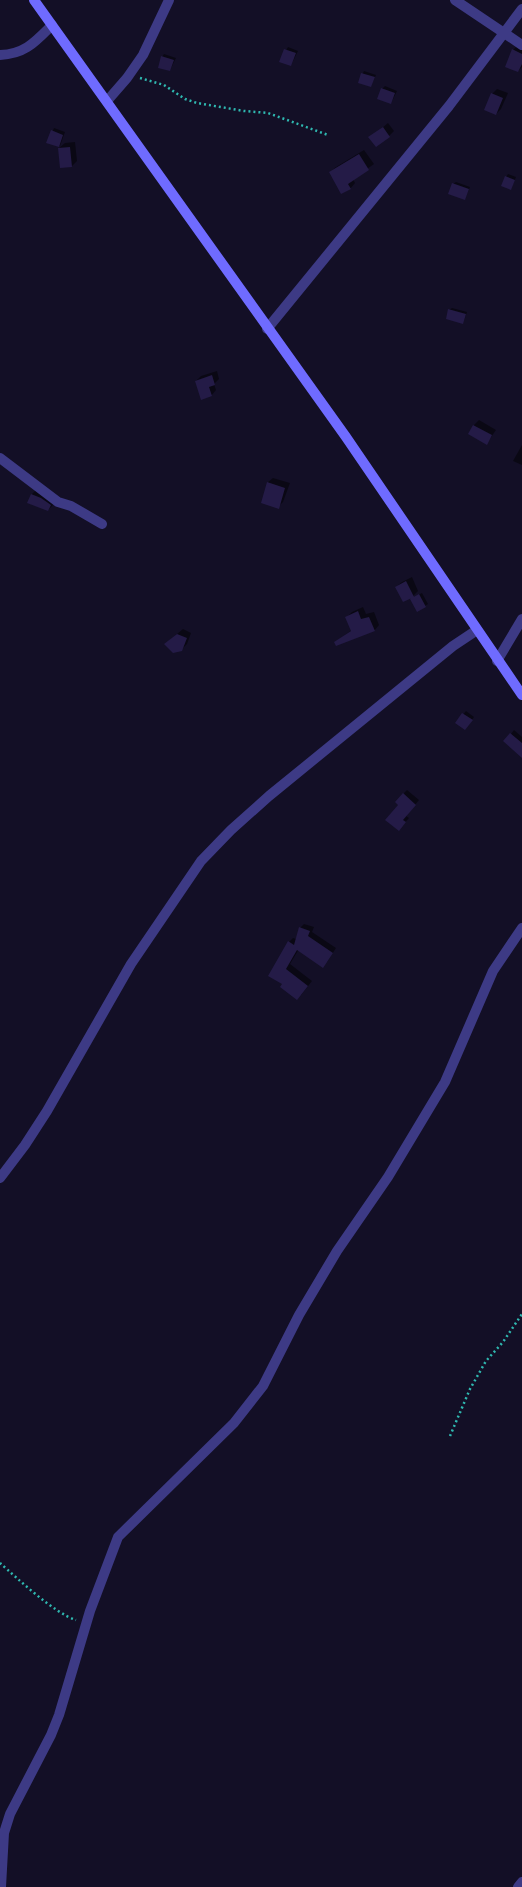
<svg xmlns="http://www.w3.org/2000/svg" width="522" height="1887" font-family="Montserrat,sans-serif">
<rect width="100%" height="100%" fill="#130f26"/>
<path fill="#0007" d="M518,45L522,46V67L518,71L513,50Z
M288,47L298,51L291,65L280,61Z
M164,54L176,58L170,70L162,57Z
M364,71L376,75L371,86L359,82Z
M385,86L397,91L391,103L382,89Z
M497,89L508,93L501,109L496,114L492,94Z
M388,123L394,131L389,136L370,138Z
M54,128L65,132L60,146L48,142Z
M75,142L77,161L72,166L59,148L65,143Z
M364,150L374,164L353,179L355,183L350,189L330,172L336,167Z
M508,174L516,177L511,189L506,177Z
M456,182L470,187L465,199L453,184Z
M452,308L467,312L463,323L449,310Z
M217,371L219,379L214,384L216,390L211,396L196,381L201,376Z
M479,420L496,430L487,443L473,426Z
M522,445V465L513,461Z
M273,478L290,483L283,502L278,507L267,483Z
M37,489L55,499L53,505L48,510L28,503L32,494Z
M412,577L418,591L413,596L396,587L402,582Z
M422,593L428,604L417,611L414,597Z
M363,607L366,614L374,612L379,625L374,631L335,642L352,630L347,617L352,612Z
M183,629L191,633L187,644L181,650L171,639Z
M466,711L474,717L468,726L457,722Z
M514,730L522,737V756L511,734Z
M407,790L419,800L406,816L409,818L402,826L399,805L403,794Z
M304,924L314,927L312,932L336,948L327,962L299,949L290,964L312,981L301,995L284,984L289,942L293,938L296,939L300,928Z"/>
<path fill="#241b47" d="M284,49L296,53L291,66L279,62Z
M512,49L522,54V64L518,72L505,67Z
M161,56L174,60L170,71L158,68Z
M361,73L375,77L371,87L358,83Z
M381,88L395,93L391,104L377,99Z
M491,93L503,98L496,115L484,110Z
M383,127L390,137L376,147L368,137Z
M51,130L63,135L59,147L46,143Z
M70,147L72,167L60,168L58,148Z
M359,154L369,170L348,184L351,189L341,194L329,172Z
M505,176L515,180L511,190L501,186Z
M452,183L469,189L465,200L448,194Z
M448,309L466,314L463,324L446,319Z
M212,375L215,385L209,387L212,396L201,400L195,381Z
M473,425L492,435L487,445L468,434Z
M267,482L285,488L279,509L261,503Z
M31,494L41,498L51,505L48,511L27,503Z
M406,581L414,597L403,602L395,587Z
M419,594L426,607L417,612L410,599Z
M358,611L361,619L369,617L375,631L336,646L334,642L351,631L345,617Z
M177,634L187,638L182,651L173,653L164,644Z
M462,713L473,720L465,730L455,723Z
M510,733L522,743V758L503,741Z
M403,793L416,805L403,820L406,822L399,831L385,820L398,805L395,802Z
M299,927L310,931L308,936L333,953L323,968L297,950L286,969L308,986L297,1000L280,987L282,984L268,976L288,941L294,945Z"/>
<g fill="none" stroke-linecap="round" stroke-linejoin="round">
<path stroke="#2fb8b0" stroke-width="2.5" stroke-dasharray="2 3" stroke-linecap="butt" d="M140,78L164,85L185,99L197,103L244,111L268,113L328,135
M450,1436L470,1389L486,1361L503,1342L522,1314
M0,1563C18,1579 54,1613 76,1620"/>
<path stroke="#3d3a85" stroke-width="10" d="M455,0L522,45
M0,55C25,54 35,42 52,25
M107,101L127,78L143,55L169,0
M267,329L449,106L522,9
M0,458L58,502L71,506L102,524
M497,661L522,619
M0,1178L25,1145L47,1111L131,964L201,861L231,830L269,796L453,646L477,630
M1,1887L4,1833L10,1814L51,1735L59,1715L90,1611L118,1537L234,1423L263,1386L299,1315L337,1251L388,1177L445,1082L493,971L522,928
M518,1887L522,1882"/>
<path stroke="#6f6bff" stroke-width="10" d="M34,0L346,437L522,695"/>
</g>
</svg>
